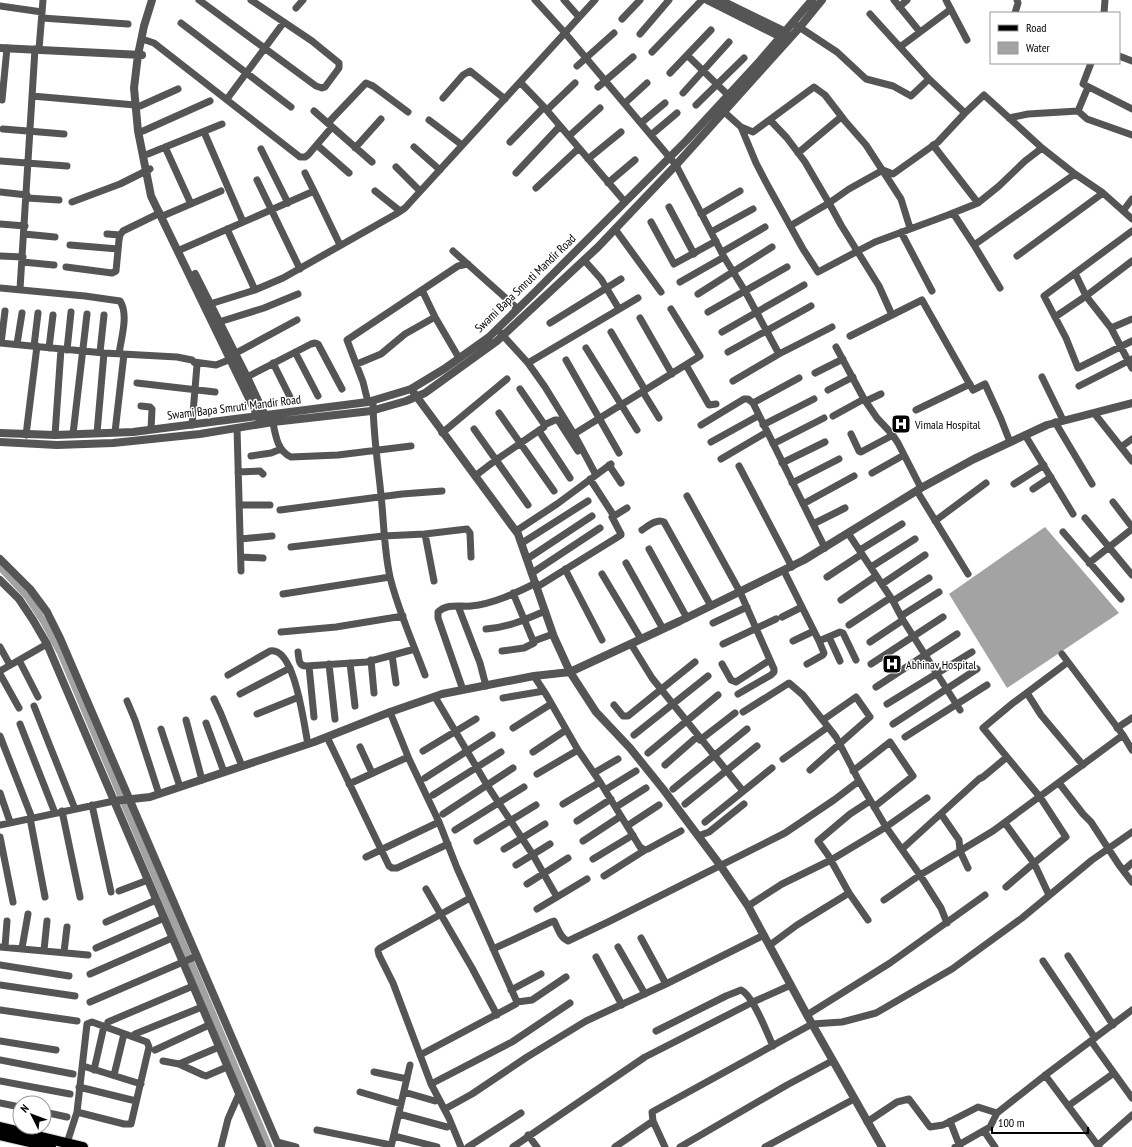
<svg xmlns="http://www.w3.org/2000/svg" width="1132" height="1147" font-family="'PT Sans Narrow',sans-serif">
<rect width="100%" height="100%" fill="#fff"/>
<path fill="#a3a3a3" d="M1045,527L1119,613L1007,688L949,594Z"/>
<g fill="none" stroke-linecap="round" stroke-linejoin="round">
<path stroke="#a3a3a3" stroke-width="7" d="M0,567L27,596L44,622L60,652L269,1147"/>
<g stroke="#dbdbdb" stroke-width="12">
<path id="primary" d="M0,1127L83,1147
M0,1135L51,1147"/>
</g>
<path stroke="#555" stroke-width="7" d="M199,0L316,86L322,88L325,87L339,68V63L312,41L251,0
M535,0L565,33L676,165L724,257L745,291L779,354
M564,0L579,17
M894,0L920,32
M946,0L967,40
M0,6L42,12
M899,7L907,0
M296,8L303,0
M1015,13L1018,3L1017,0
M1104,13L1105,0
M870,14L929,79
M42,18L128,24
M622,19L640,0
M181,23L291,107
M793,23L837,52L866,79L893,86L911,96L929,79L965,113
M640,34L669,0
M145,40L154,43L300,157H305L308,155L332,127
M900,47L951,9
M39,49L43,0
M652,52L702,0
M687,55L728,95
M1119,56L1132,61
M1091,63L1083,84L1132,109
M577,66L614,33
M670,73L711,30
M520,82L544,107L625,202
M598,87L633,57
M1088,87L1078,111L1087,119L1132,135
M683,93L729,42
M32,96L135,105
M443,98L463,75L470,71L505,99
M227,99L284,22
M2,100L7,48
M625,103L647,83
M696,105L744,58
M140,106L178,89
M721,109L741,127L753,132L814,87L825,95L845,121L866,145L901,199L910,228
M547,110L575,83
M314,111L372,162
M1009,118L1028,114L1078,111
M429,120L462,145
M770,120L787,138L805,162L829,203L849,189L883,170
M328,123L366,83L373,86L408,112
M641,123L665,103
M741,127L756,163L768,186L803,249L818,272L875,242L948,215L978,203L999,186L1025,161L1042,148
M3,129L64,134
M143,131L210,101
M204,132L243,222
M651,135L677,113
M569,136L600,108
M510,142L544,107
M317,145L349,173
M933,145L978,203
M165,147L191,204
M414,147L440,170
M355,148L381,119
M261,149L288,203
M798,153L841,117
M148,154L222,124
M588,159L621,132
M0,161L67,166
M396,167L420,191
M883,170L893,174L938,142L965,113L984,95L1042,148L1075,174L1103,193L1132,219
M305,173L314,191
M516,173L560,126
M257,180L300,269
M608,183L635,160
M536,188L579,148
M375,191L400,211
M0,192L27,195
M27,198L59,200
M72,202L120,184L150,169
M669,207L694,254
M1123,211L1132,199
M953,213L974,245L1000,288
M701,214L740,191
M165,215L221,191
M651,222L674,264L716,241
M0,224L25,226
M790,226L829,203L841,225L879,286L892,315L850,336
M227,229L255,290
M615,229L661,292
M1132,231L1044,296L1066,338L1078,368L1132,341
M711,232L753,209
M901,232L932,291
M24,234L55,237
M107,234L120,235
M70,245L118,249
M974,245L1075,174
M182,249L314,191L340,245
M453,251L518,309
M722,252L765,227
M0,256L23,257
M1017,256L1103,193
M584,260L601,279L619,309
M22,262L54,265
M66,267L112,273L116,271L119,240L120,235L123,231L160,213
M1075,273L1086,296L1111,328
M680,282L724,257
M0,288L85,296L120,301C129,315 121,338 119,354
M20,289L35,49
M422,290L435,317L459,358
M698,294L772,247
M210,304L255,290L283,278L396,214L405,208L595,0
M708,312L787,267
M892,315L922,300L973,390L985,384L1001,419L1010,442
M1055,317L1086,296L1132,261
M640,318L672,374
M1132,319L1111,328L1132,368
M219,322L264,308L298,294
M550,323L621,279
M497,329L528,363L545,387L574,434L596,475
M611,332L645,390
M722,332L804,285
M0,343L104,353L177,357L192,360L197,365L192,425
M1,343L5,311
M17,344L22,313
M34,346L38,313
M836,347L864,399L877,418L892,434L898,443L921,488
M49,348L53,315
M586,348L637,430
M67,350L71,312
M100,352L104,315
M295,352L318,396
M728,352L811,306
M236,353L297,320
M566,360L619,453
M194,362L216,365L231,359
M273,363L290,397
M528,363L638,298
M357,364L381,354L405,334L435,317
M686,365L709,405L716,404
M815,373L843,359
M247,377L311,344L315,343L318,344L342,389
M1042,377L1063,420
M799,378L753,403L825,548
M733,381L779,354L832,327
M137,383L215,392
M1079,386L1132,359
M828,390L853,377
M643,392L659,418
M373,401C373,433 378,464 381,495C384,523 384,550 390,577C398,610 413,643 425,675
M866,401L881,394
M368,402L363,382L347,340L458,266L468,264
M141,406L150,407L152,409L151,429
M916,410L970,384
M499,413L554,491
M1094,413L1132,461
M833,416L864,399
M272,418C275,431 276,451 291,457L338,455L411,446
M1055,422L1092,484
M544,425L555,420H558L578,451
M701,425L744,399H748L753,403
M763,425L814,399
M237,428L241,571
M474,429L528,505
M539,431L570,478
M115,432L124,354
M97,433L104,353
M442,433L507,379
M73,434L87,314
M574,434L700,356L671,309
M851,434L859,451L861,452L893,435
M26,435L37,346
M55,435L61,349
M1025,435L1073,514
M711,442L758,416
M773,444L824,418
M1121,447L1132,439
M251,456L271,453L281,449
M721,459L767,432
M782,463L825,442
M609,465L621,483
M739,466L792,567
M238,472L260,471L263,474
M872,473L904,455
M475,476L496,460L544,427V424L520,389
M792,483L839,459
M1014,484L1044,465
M1033,489L1051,477
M917,491L968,574
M687,496L740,592L774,669V672L771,675L738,694
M1113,502L1132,527
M803,504L854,476
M239,505H270
M280,510L402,494L442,491
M614,516L627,508
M1085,518L1132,575
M935,521L986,483
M813,524L845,508
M642,530C648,526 657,518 664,522L711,606
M516,531L557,504L611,464
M1063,532L1121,599
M848,533L893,601L903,620L960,710
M425,534L434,581
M240,539L272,536
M522,543L588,501
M291,547L383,536L425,534L467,529L470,533L471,557
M649,549L687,618
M860,550L902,524
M241,557L263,558
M527,559L592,516
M626,563L663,629
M1089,563L1132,529
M871,567L915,539
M565,569L602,640
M784,571L819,641L840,632L843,633L856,660
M532,573L600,528
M602,574L641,639
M827,577L862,554
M882,584L925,555
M537,587L621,535V534L612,517L614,516L590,479
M283,594L390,577
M841,600L876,576
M893,601L929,578
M458,606L480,663L486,686
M901,616L939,592
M782,617L802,607
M713,623L747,607
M849,625L890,598
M486,629C509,627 524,620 545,611
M281,632L336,627L403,616
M829,637L840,661
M534,641L553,634
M793,641L814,631
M870,642L903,620
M631,644L652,678L743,791
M723,644L776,619
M0,647L10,665
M502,651L524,648L534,643L513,593
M298,652C299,658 298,666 306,666L367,662L415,649
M1062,654L1123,735L1132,750
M392,655L396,683
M19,660L38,697
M371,660L374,693
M350,663L355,706
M329,664L335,719
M722,664L731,680L736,682L770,660
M807,664L823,655L824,653L819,641
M871,664L943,617
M309,666L314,717
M0,671L47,644
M0,674L19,708
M228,675L270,651C295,646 304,726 308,744
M534,676L547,696L578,750L600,782L640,847L645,850L648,849L681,831
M876,687L957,634
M463,690L438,618V612C447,603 460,607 471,606C493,604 516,593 536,583
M1027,693L1041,715L1083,765
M240,694L290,668
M435,697L487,785L533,855L557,897
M503,698L544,691
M214,699L221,714L242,766
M127,701L135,720L159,794
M887,704L972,652
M614,705L623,716H628L695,662
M34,706L75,809
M390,712L409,759L439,822L457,868L517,1002L516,1004L420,1055
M257,714L299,697
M186,720L202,780
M206,723L224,772
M20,724L55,813
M893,724L977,669
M513,728L551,704
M1117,728L1132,718
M161,729L180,787
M634,735L708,676
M0,736L32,818
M327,737L389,866L392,868H397L448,844
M905,737L987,685
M700,740L735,713
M360,747L372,773
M423,751L476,719
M533,752L566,730
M648,753L718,695
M783,759L828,727
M665,765L698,736
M810,770L870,717L856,697L823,720
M853,771L890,742L913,776L874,807
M594,773L618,759
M537,774L578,750
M425,778L492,735
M859,781L886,827L920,875L993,831L1123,735
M1059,783L1083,814L1091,822L1119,865L1132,882
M349,784L408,757
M673,789L747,729
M605,790L636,771
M0,793L10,822
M433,795L501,752
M563,804L600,782
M685,804L757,746
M92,805L111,892
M616,807L646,788
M62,811L80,897
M443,814L513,768
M941,814L959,840L960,851L968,868
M30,818L45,897
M577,821L611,799
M705,822L772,768
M1005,823L1034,863L1006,887
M0,825L114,801
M627,826L659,805
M455,830L524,787
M698,836L709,832L744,804
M0,837L13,902
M477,841L536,805
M583,841L621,816
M504,849L545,824
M902,849L979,779L983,777L1007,757
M366,857L439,822
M593,859L633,835
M516,865L550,844
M1124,870L1132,863
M604,876L645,850
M527,884L568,858
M426,889L472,968L497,1015
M119,891L148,880
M849,893L868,920
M1049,895L1034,863L1066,837L1040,797L983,728L1013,703L1068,662
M884,900L920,875L941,908L947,923
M748,906L782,884L831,860L886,827L927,798
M537,909L587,879
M106,922L156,900
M641,938L666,984
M770,945L797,925L849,893L828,855L818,841L850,814L870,801
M0,947L88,955
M5,947L7,921
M618,947L645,994
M22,948L28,914
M96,948L164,918
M493,949L551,922L554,921C558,928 560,938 568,941L608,922L785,833L834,800L859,781L836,737L803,695L789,683L743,712
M44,950L47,921
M64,952L67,927
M1068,956L1113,1025
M596,957L622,1005
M1043,961L1095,1038
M0,965L69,976
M90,974L172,938
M0,985L75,996
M511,990L541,974
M90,1002L197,956
M517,1002L532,1000L566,977
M0,1010L77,1021
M807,1015L890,963L985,895
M108,1022L193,986
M656,1031L726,996L741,990C753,995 767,1033 773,1046
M135,1034L202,1007
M0,1041L56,1050
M1091,1041L1132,1098
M155,1050L209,1025
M0,1060L73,1074
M163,1061L179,1064L219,1047
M179,1064L203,1075L206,1076L227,1067
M83,1066L141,1084
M94,1070L104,1026
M374,1072L407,1079
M114,1075L124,1034
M1045,1075L1099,1147
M0,1081L70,1094
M431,1084L512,1042L570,1003
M79,1087L136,1101
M360,1092L401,1104
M404,1092L435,1101
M0,1103L20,1107
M1068,1106L1114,1073
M445,1109L472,1094L527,1057L586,1021L666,984L764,935
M44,1112L67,1117
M399,1114L447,1127
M653,1121L665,1147
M950,1121L960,1147
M867,1122L897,1102L909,1099L930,1127L943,1125L978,1107L997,1113
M317,1130L391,1145
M984,1131L995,1147
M528,1135L537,1147
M394,1136L437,1147
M277,1142L296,1147
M67,1143L77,1112L87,1024L92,1022L147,1042L149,1047L131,1124H124L77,1112
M1098,1145L1132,1115
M221,1147L228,1119L239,1094
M391,1147L410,1065
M461,1147L449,1118L431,1084L393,983L379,955L378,950L380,948L470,898
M468,1147L521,1113
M513,1147L645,1057L753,1002L791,985
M615,1147L653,1121L652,1112L812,1024L842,1022L876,1013L952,969L1022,918L1092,860L1132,832
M680,1147L787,1085L832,1061
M765,1147L854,1099
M955,1147L990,1127L997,1113L1048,1073L1132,1010"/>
<path stroke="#555" stroke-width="8" d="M152,0L144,26L138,55L134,88L138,131L151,196L260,421
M707,0L781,37
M720,0L786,32
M0,48L142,55
M195,274L247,377L267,420
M414,393L518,534L554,637L570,672L596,712L630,748L663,789L720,865L748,906L807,1015L882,1147
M0,433L55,435L133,432L368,402L411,389L444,369L489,337L533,294L686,141L758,63L812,0
M0,442L57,445L113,443L200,434L273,422L371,411L406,401L425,393L497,341L598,247L676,165L800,27L822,0
M0,559L30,589L47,612L60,638L279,1147
M0,580L19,599L33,620L47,644L262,1147
M114,801L150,797L314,742L390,712L442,694L534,676L570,672L680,621L804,560L921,488L974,459L1047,425L1132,403"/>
<use href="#primary" stroke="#000" stroke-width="10"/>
</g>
<defs>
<g id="hospital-square" transform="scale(1)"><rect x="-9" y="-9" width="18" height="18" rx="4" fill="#000" stroke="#fff"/><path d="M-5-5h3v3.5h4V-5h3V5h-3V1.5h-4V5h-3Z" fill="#fff"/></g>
</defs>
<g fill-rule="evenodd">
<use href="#hospital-square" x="901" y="424"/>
<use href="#hospital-square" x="892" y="664"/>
</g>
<g text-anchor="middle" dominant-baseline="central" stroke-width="3" stroke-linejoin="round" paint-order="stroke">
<g font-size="12" fill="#000" stroke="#fff">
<text transform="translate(525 283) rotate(-44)">Swami Bapa Smruti Mandir Road</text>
<text transform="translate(234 407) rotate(-7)">Swami Bapa Smruti Mandir Road</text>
</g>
<g font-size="12" fill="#000" stroke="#fff" text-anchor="start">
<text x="915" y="424">Vimala Hospital</text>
<text x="906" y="664">Abhinav Hospital</text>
</g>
</g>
<rect x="990" y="12" width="130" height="52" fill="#ffffff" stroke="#999999"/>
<rect x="998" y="25" width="20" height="6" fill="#000000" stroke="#999999"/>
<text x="1026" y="32" font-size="12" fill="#000000">Road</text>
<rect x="998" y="42" width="20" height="12" fill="#a3a3a3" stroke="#999999"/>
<text x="1026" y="52" font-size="12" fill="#000000">Water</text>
<g transform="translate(32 1115) rotate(312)"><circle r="19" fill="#ffffff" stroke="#999999"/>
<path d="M0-3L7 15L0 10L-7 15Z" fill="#000000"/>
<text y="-6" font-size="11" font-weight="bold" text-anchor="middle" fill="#000000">N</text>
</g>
<path d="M992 1127v6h96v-6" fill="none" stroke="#000000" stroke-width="2"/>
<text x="998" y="1127" font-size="12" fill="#000000" stroke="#ffffff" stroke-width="3" paint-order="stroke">100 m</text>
</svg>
